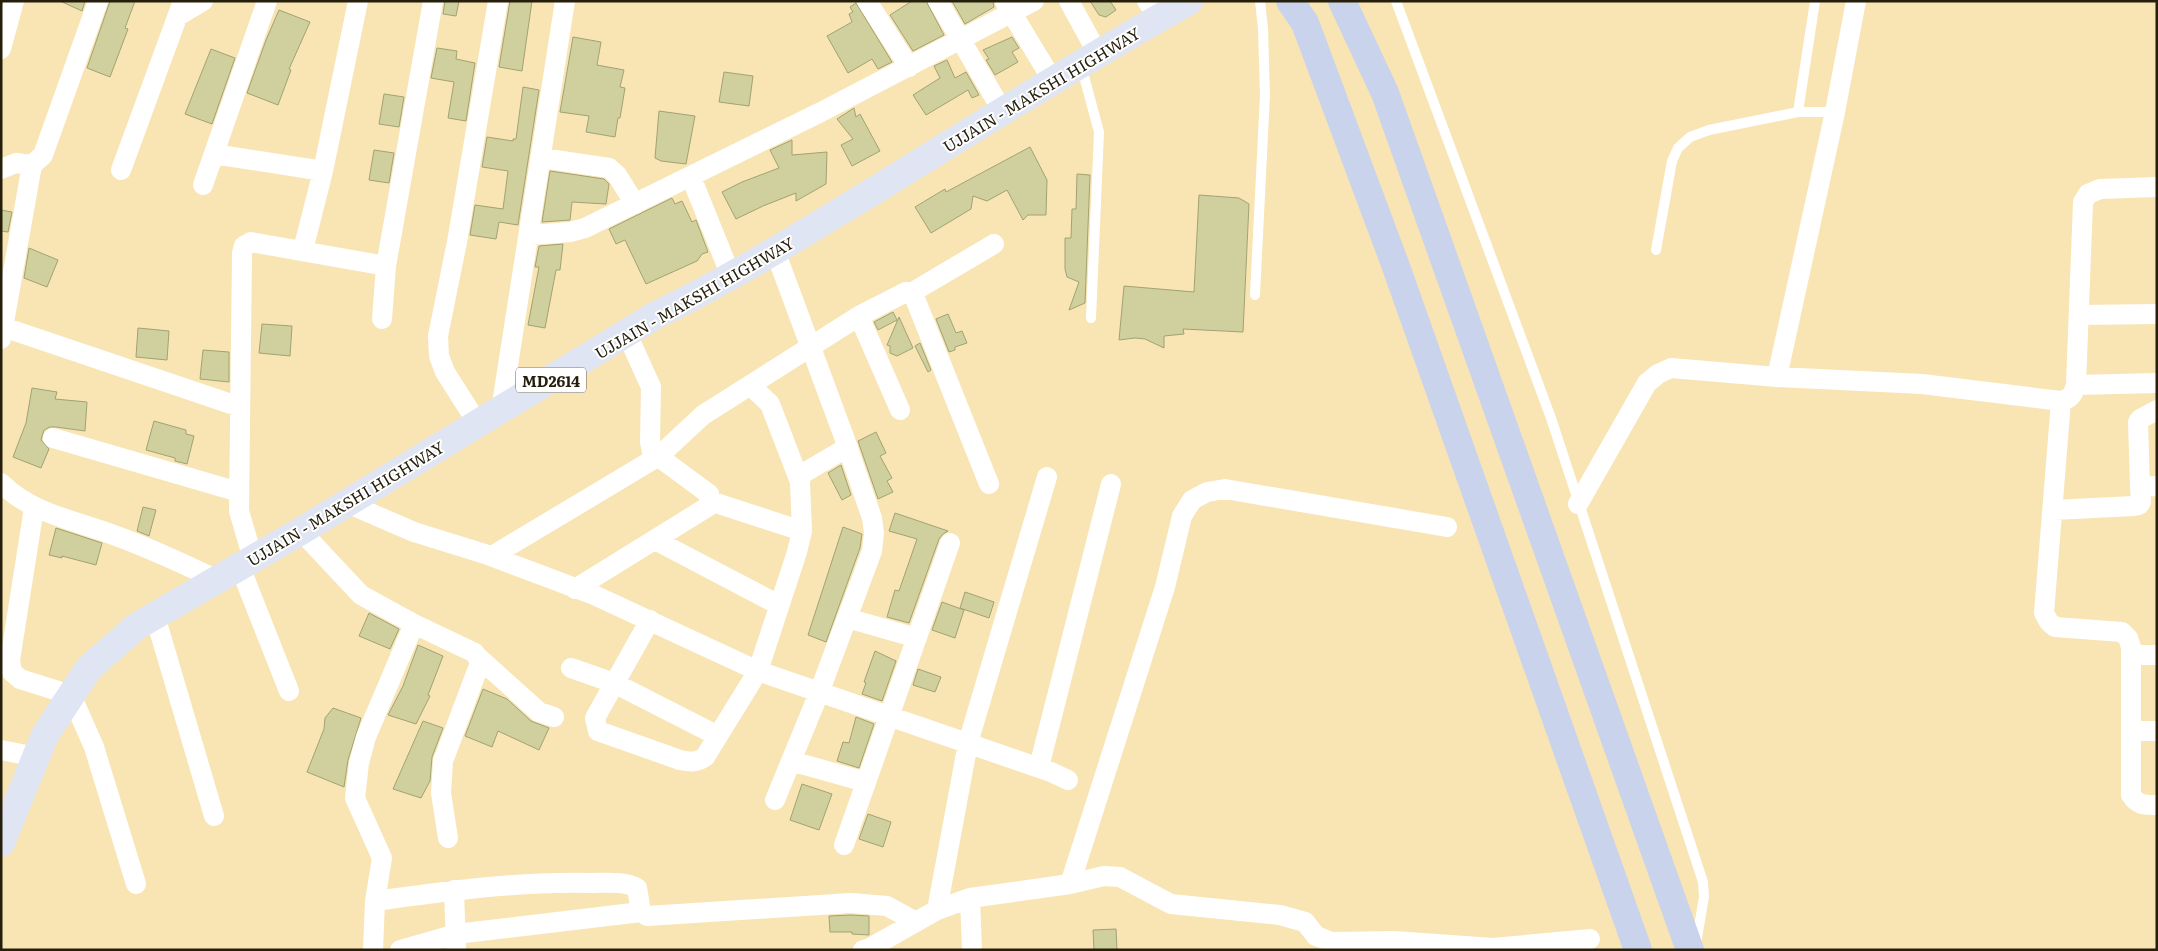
<svg xmlns="http://www.w3.org/2000/svg" width="2158" height="951" font-family="Literata,serif">
<rect width="100%" height="100%" fill="#f9e4b4"/>
<path fill="#cfd09e" stroke="#a2a272" d="M60,1H85L82,11Z
M110,1H135L125,28L128,29L110,77L87,68Z
M445,1H459L456,16L443,14Z
M510,1H532L522,71L499,67Z
M912,1H926L944,35L913,51L890,15Z
M952,1H993L994,7L965,24Z
M1090,1H1110L1116,10L1106,17L1099,15Z
M856,3L892,62L878,69L872,59L848,73L827,36L852,22L849,14L853,12L850,7Z
M279,10L310,22L289,69L291,70L278,105L247,93L266,40Z
M573,37L601,42L597,65L624,70L620,87L625,88L620,118H618L615,137L586,132L589,116L560,112Z
M1012,37L1019,48L1012,52L1018,62L995,75L986,60L989,59L983,50Z
M437,48L457,51L456,59L475,63L466,121L448,118L454,82L431,78Z
M211,49L235,58L212,124L185,114Z
M947,60L955,78L966,72L979,95L972,98L968,90L926,115L913,95L940,78L934,66Z
M724,72L753,76L749,106L719,102Z
M523,87L539,90L518,225L499,222L496,239L470,235L475,205L503,209L508,171L482,167L487,137L513,141V139H516Z
M384,94L404,97L399,127L379,124Z
M854,108L856,117L860,114L880,151L852,166L841,145L853,139L837,119Z
M659,111L695,116L686,164L661,161L655,158Z
M792,140V155L827,152L826,184L796,201V193L763,206L736,219L722,192L742,182L779,168L770,150Z
M1030,147L1047,180L1046,215H1028L1023,220L1007,190L987,201L973,196L971,209L931,233L915,207L945,189L946,192Z
M374,150L394,153L389,183L369,180Z
M550,171L604,179L609,184L606,204L572,202L570,220L542,222Z
M1077,174L1090,175L1085,303L1069,310L1079,282L1067,277L1065,269V238H1071L1072,209H1076Z
M1199,195L1239,198L1249,204L1243,332L1183,329L1184,334L1164,336V348L1145,339L1135,338L1119,340L1124,286L1194,292Z
M672,198L675,204L682,201L692,222L696,220L708,252L702,254L697,261L646,284L625,240L616,244L609,229Z
M1,210L12,212L8,232L1,231Z
M563,244L560,270H556L545,328L528,325L539,267H535L539,246Z
M29,248L58,260L47,287L24,278Z
M893,312L897,320L878,330L874,322Z
M948,314L956,333L962,331L967,343L955,347V350L949,352L936,319Z
M899,317L913,348L897,356L890,353V346L887,345Z
M262,324L292,326L290,356L259,353Z
M138,328L169,331L167,360L136,357Z
M920,343L931,370L928,372L915,346Z
M203,350L229,352V382L200,379Z
M32,388L57,392L55,399L87,402L85,431L56,427H50L44,430L41,440L49,449L41,468L13,457L26,423Z
M154,421L186,430V434L194,436L187,464L175,461V458L146,450Z
M876,432L886,453L880,456L892,478L887,481L893,492L878,499L858,441Z
M841,465L851,495L842,500L828,473Z
M143,507L156,510L149,536L137,531Z
M895,513L948,531L943,534L939,539L909,623L887,617L895,590L899,591L917,539L889,531Z
M843,527L862,534L860,548L826,642L808,635Z
M56,528L102,543L96,565L62,556V558L49,555Z
M965,592L994,602L989,618L960,608Z
M942,602L964,610L955,638L932,630Z
M369,613L399,629L390,649L359,636Z
M418,645L443,656L428,695L430,696L416,724L388,715L403,686Z
M875,651L896,661L882,701L862,694L866,683L864,682Z
M918,669L941,677L935,692L913,685Z
M483,689L507,699L531,721L549,728L539,750L498,731L492,747L465,736Z
M333,708L361,718L348,760L344,787L307,772L324,729L325,718Z
M856,717L874,724L859,768L837,761L843,742L849,743Z
M423,721L443,728L432,757L430,781L421,798L393,789Z
M802,784L832,794L819,830L790,820Z
M868,814L891,822L883,847L859,839Z
M851,915L869,916V935L852,934V932H830L829,916Z
M1116,929L1117,950H1094L1093,930Z"/>
<g fill="none" stroke-linecap="round" stroke-linejoin="round">
<path stroke="#fff" stroke-width="10" d="M1396,1L1551,418L1703,882L1704,897L1696,944
M1081,65L1099,132L1091,318
M1798,112H1835
M1656,250L1672,161L1678,148L1690,137L1709,130L1798,112L1815,1
M1255,295L1265,95L1263,29L1260,1"/>
<path stroke="#fff" stroke-width="20" d="M867,1L909,67
M938,1L1003,112
M1069,1L1098,54
M1147,1L1159,18
M1005,2L1053,81
M178,16L203,1
M1,49L14,1
M214,154L323,171
M542,158L609,168L617,175L635,204
M1,169L16,163L32,165L43,155L98,1
M121,170L183,1
M691,177L731,276
M203,185L267,1
M530,235L570,232L585,228L821,112L1034,1
M303,250L323,171L358,1
M775,251L843,434L872,518L874,533L872,551L819,693L775,800
M911,293L994,244
M2079,315L2157,314
M859,316L900,410
M382,319L386,266L433,1
M3,327L240,407
M1,339L32,165
M1777,377L1922,384L2061,401C2070,399 2074,394 2076,385L2083,202L2088,194L2100,189L2157,187
M750,385L770,404L800,482
M2076,385L2157,383
M2061,401L2044,613L2049,622L2055,627L2122,632L2128,638L2131,647V795C2138,806 2145,805 2157,805
M501,410L565,1
M478,424L445,372L439,356L438,336L457,242L498,1
M53,438L239,492
M1,483C31,513 73,520 111,534C147,547 182,563 217,580
M2140,487L2138,422L2140,419L2157,410
M710,501L802,531
M347,503L414,532L485,554L594,595L758,671L1051,772L1068,780
M1578,504L1647,383L1658,374L1671,368L1777,377L1835,112L1856,1
M34,508L10,660L12,672L20,679L71,695L94,747L136,884
M2053,510L2134,506L2139,505L2141,502L2140,487L2157,486
M301,531L361,595L414,624L366,737L359,763L355,798L382,858L375,901L373,950
M655,540L779,605
M492,556L659,456L703,415L859,316L906,292L914,296L989,484
M253,559L239,511L242,253L244,246L251,242L386,266
M240,567L289,691
M575,589L709,506V494L652,452L650,442L651,387L627,334
M155,616L214,816
M847,618L917,638
M650,620L595,718L598,731L680,760C690,762 696,763 705,757L758,671L797,552L802,531L800,482L802,474L848,447
M414,624L475,653L480,663L443,761L441,793L448,838
M2131,655H2157
M479,658L539,712L554,717
M571,668L614,683L718,736
M2131,731H2157
M1,750L36,757
M791,761L866,782
M1039,767L1111,484
M844,845L950,543
M1070,884L1165,587L1182,516L1192,500L1207,492L1225,489L1447,527
M454,890L456,950
M970,898L972,950
M375,901C447,891 519,881 592,883C607,883 624,881 637,888L641,912L647,916L851,903L887,906L916,922
M937,910L968,743L1047,477
M400,950L456,934L641,912
M863,950L870,948L937,910L970,898L1070,884L1104,876L1120,877L1171,904L1280,915L1305,922L1316,936L1332,942L1394,941L1493,948L1590,939"/>
<path stroke="#dfe5f3" stroke-width="28" d="M1,843L45,735L89,668L137,626L301,531L656,315C733,278 804,233 877,189C980,125 1083,61 1189,1"/>
<path stroke="#c9d3eb" stroke-width="28" d="M1290,1L1305,23L1395,264L1638,950
M1342,1L1385,93L1690,950"/>
</g>
<g text-anchor="middle" dominant-baseline="central" stroke-width="4" stroke-linejoin="round" paint-order="stroke">
<rect fill="#fff" stroke="#666254" stroke-width="1" x="516" y="367.5" width="70" height="25" rx="4"/>
<g font-size="15" font-weight="bold" fill="#251e0b">
<text x="551" y="380">MD2614</text>
</g>
<g font-size="16" fill="#251e0b" stroke="#fff">
<text transform="translate(1041 89) rotate(-31)">UJJAIN - MAKSHI HIGHWAY</text>
<text transform="translate(694 297) rotate(-30)">UJJAIN - MAKSHI HIGHWAY</text>
<text transform="translate(345 503) rotate(-31)">UJJAIN - MAKSHI HIGHWAY</text>
</g>
</g>
<rect width="2158" height="951" fill="none" stroke="#251e0b" stroke-width="5"/>
</svg>
